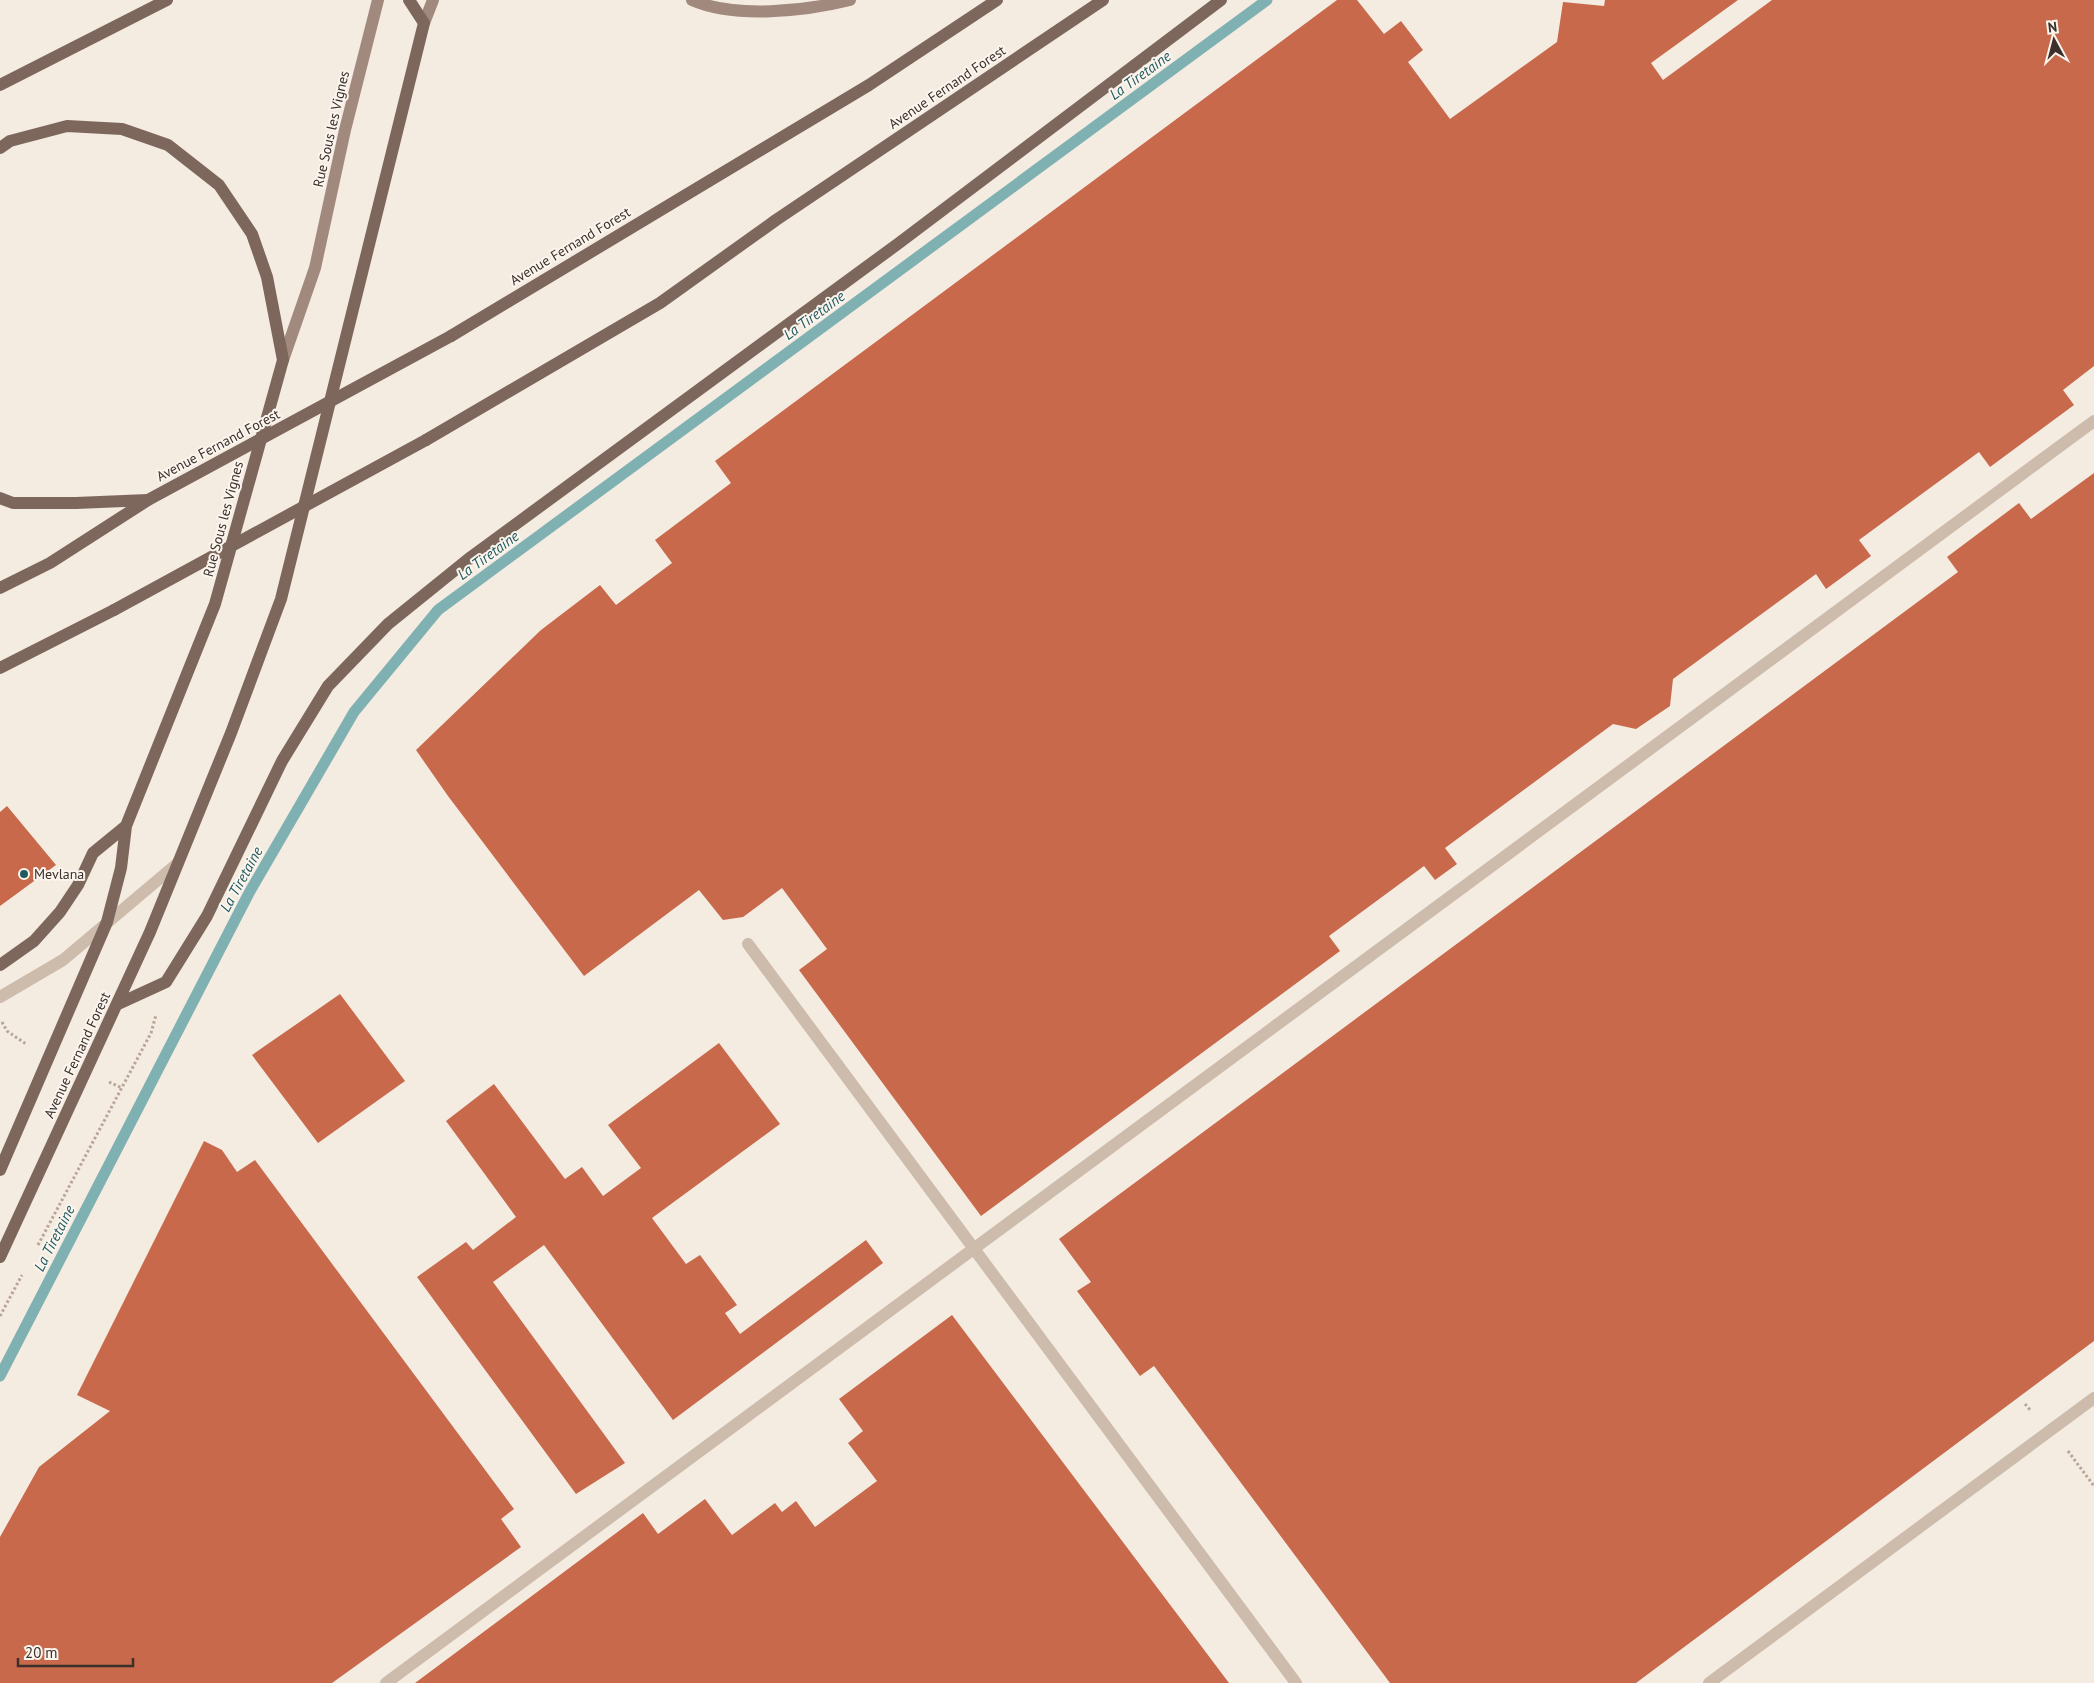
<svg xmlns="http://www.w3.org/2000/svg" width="2094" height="1683" font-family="'PT Sans',sans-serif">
<rect width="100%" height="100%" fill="#f4ebe1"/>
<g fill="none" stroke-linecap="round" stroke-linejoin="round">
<path stroke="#7fb0b2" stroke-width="11" d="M0,1376L249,893L354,712L438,610L1267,0"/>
</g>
<path fill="#c8694b" d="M1337,0H1357L1384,34L1401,21L1423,50L1408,62L1450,119L1557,42L1563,2L1604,6L1605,0H1738L1651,63L1663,80L1772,0H2094V366L2063,390L2074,405L1990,467L1979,452L1859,540L1871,556L1826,589L1816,574L1673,679L1670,706L1636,729L1613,724L1445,848L1457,864L1435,880L1424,866L1329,936L1340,951L981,1216L799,970L827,949L782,888L743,917L723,920L699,890L584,976L448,796L416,750L541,630L600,585L616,605L672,563L655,540L731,483L715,461Z
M2094,473V1341L1636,1683H1390L1154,1366L1140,1376L1077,1291L1091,1282L1059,1239L1958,572L1947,557L2019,503L2031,519Z
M7,806L56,865L0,906V812Z
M340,994L405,1081L318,1143L252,1055Z
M719,1043L780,1124L652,1218L686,1264L700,1255L737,1305L725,1313L740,1334L866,1240L883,1263L673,1420L544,1245L493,1282L625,1463L576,1494L417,1277L466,1242L473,1250L516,1217L446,1121L494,1084L565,1179L582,1167L603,1196L641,1168L608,1125Z
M204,1141L222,1150L237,1172L255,1160L514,1509L501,1519L521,1547L332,1683H0V1537L39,1467L110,1411L77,1395Z
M952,1315L1229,1683H415L643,1513L658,1534L705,1499L732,1535L775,1503L782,1512L796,1501L815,1527L877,1481L848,1443L863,1431L839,1399Z"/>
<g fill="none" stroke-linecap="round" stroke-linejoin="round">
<path stroke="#b9a596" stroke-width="3" stroke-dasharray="2.5 2.5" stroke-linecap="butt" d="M2,1022L7,1031L26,1044
M109,1082L122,1088
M38,1245L151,1033L156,1015
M0,1316L22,1275
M2025,1404L2031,1411
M2068,1451L2094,1486"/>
<path stroke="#cdbbac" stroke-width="12" d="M748,944L1296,1683
M386,1683L2094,421
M1709,1683L2094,1398"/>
<path stroke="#cdbbac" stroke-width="12" d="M0,997L63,960L178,863"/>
<path stroke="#a18a7d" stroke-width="12" d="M692,0C735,19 806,11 850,0
M424,23L433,0
M283,360L315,268L345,130L378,0"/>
<path stroke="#7d675c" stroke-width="12" d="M0,85L167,0
M0,148L10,141L67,126L122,129L168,145L219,185L252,234L267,277L283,360L215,604L126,826L121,868L107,922L0,1170
M451,336L869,85L997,0
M426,440L660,303L776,220L1103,0
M0,498L13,503H76L148,500
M0,588L50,563L148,500
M0,668L114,610
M0,965L34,941L60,912L78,885L93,853L126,826
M118,1004L166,982L207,916L282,761L328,686L388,624L471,557L899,243L1221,0
M0,1257L150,932L231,733L281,599L424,23L409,0"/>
<path stroke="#7d675c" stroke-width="12" d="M148,500L451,336
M114,610L426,440"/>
</g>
<circle fill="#1f5a5e" stroke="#fbf5ee" stroke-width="2" cx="24" cy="874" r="5"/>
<g text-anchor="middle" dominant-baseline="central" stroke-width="4" stroke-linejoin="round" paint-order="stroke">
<g font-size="14" fill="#3b302b" stroke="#fbf5ee">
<text transform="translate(947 87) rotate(-34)">Avenue Fernand Forest</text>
<text transform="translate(331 129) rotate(-77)">Rue Sous les Vignes</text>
<text transform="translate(570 246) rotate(-31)">Avenue Fernand Forest</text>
<text transform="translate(218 445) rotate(-28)">Avenue Fernand Forest</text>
<text transform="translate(223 519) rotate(-75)">Rue Sous les Vignes</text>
<text transform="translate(77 1055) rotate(-65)">Avenue Fernand Forest</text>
</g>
<g font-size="14" fill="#3b302b" stroke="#fbf5ee" text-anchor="start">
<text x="34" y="874">Mevlana</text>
</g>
<g font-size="15" font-style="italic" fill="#1f5a5e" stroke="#fbf5ee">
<text transform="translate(1140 75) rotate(-36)">La Tiretaine</text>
<text transform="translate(814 315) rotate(-36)">La Tiretaine</text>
<text transform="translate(488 555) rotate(-36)">La Tiretaine</text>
<text transform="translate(241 879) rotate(-61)">La Tiretaine</text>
<text transform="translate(54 1238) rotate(-63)">La Tiretaine</text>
</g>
</g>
<g transform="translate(2054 40) rotate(353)" stroke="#fbf5ee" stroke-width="4" paint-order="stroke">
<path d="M0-4L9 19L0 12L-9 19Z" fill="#3b302b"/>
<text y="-8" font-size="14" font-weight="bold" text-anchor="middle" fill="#3b302b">N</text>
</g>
<path d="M18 1658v8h115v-8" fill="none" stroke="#3b302b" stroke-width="2.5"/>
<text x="25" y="1658" font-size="15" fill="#3b302b" stroke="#fbf5ee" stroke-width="4" paint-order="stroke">20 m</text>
</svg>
